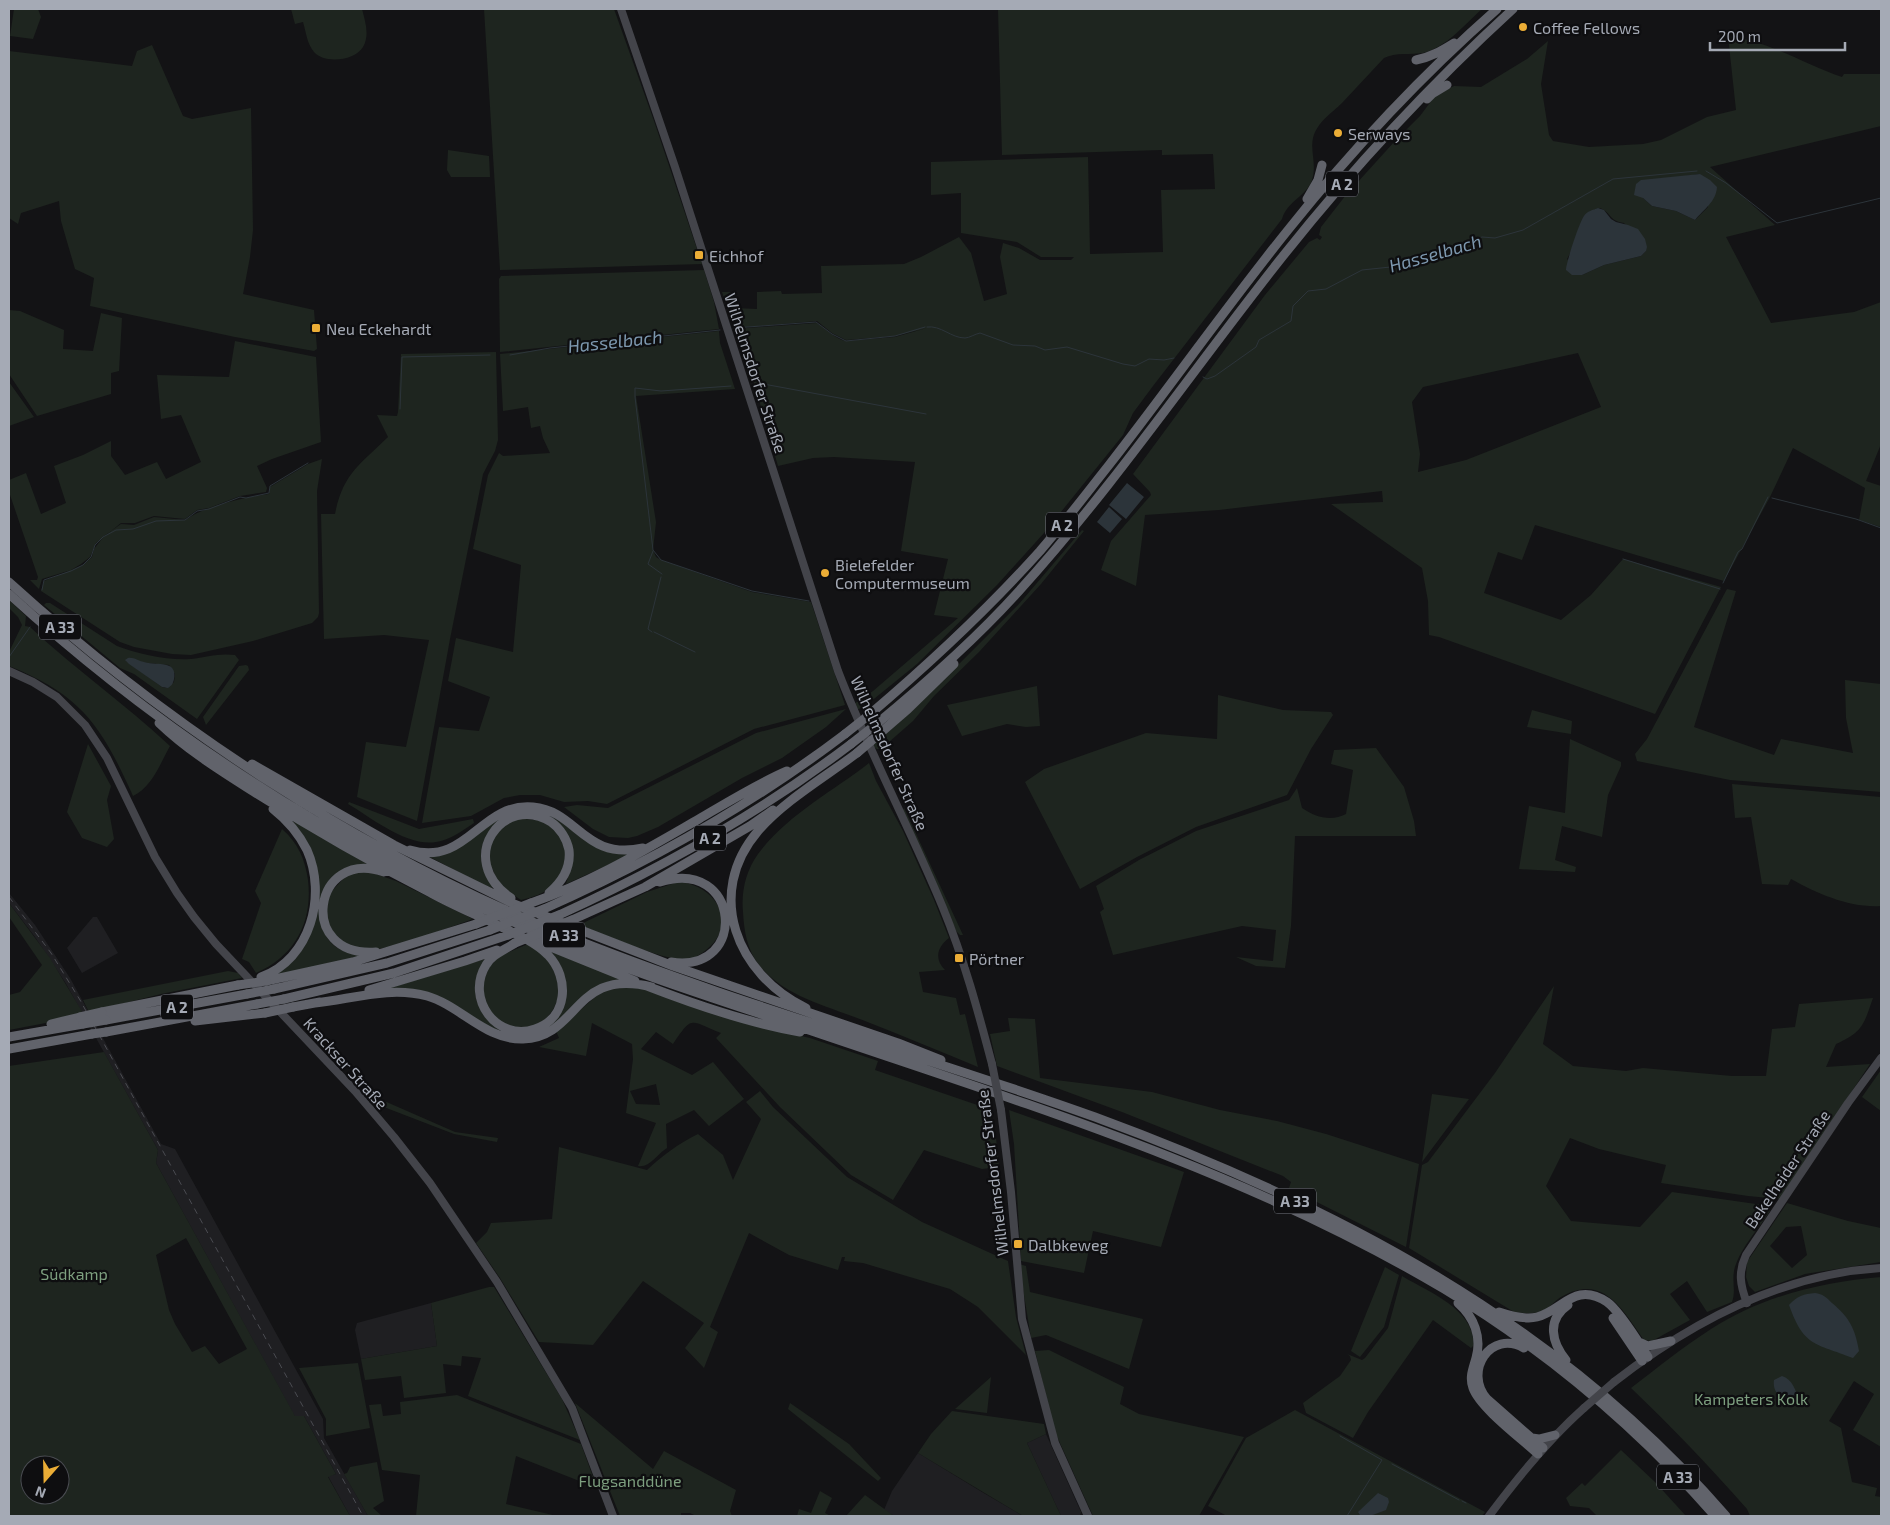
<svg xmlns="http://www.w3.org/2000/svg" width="1890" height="1525" font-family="'Exo 2',sans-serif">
<rect width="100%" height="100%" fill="#131315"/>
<path fill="#1f1f22" d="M9,893L35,925L70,978L161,1144L175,1149L323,1419L324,1438L368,1516H350L328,1476L336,1474L304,1416L295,1417L156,1163L158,1150L65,982L35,937L9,903Z
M93,917H97L118,953L82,973L67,948Z
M431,1303L437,1346L361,1359L355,1330L357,1323Z
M1046,1434L1081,1512L1080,1516H1061L1027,1443Z
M918,1453L982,1492L1023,1516H894L884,1510L892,1491Z"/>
<path fill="#1e251f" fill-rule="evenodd" d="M14,9H38L41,17L33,39L10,36Z
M291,9H362C365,21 370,35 363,47C355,61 324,64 314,52C307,44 306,32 303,22L295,24Z
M484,9H614L654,121L702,264L500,270Z
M998,9H1482C1464,25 1447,47 1423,53C1410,55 1396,52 1384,58C1370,73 1356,88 1342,103C1332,113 1317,122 1313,138C1310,151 1317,165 1312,180C1306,197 1288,200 1282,219L1153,386L1133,413L1123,435L1044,533L997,585L917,664L864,707L856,710L854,704L873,691L958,618L934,615L948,559L901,551L915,462L834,457L813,458L778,466L755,386L734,329L817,323C826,329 835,339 846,341L895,337L927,328L895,336L846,340L832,333L817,321L734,328L722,292H733L734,308L757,309V292L781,291L782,294L822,293L821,266L904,264L921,257L959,237L971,253L984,301L1007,294L1000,257L1003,243L1019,248L1040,260H1071L1074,257H1041L1017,242L961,233V193L931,195V162L1088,157L1090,254L1163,252L1161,190L1215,189L1213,154L1162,155V150L1002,155Z
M1728,36C1768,41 1805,64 1842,77L1844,74H1881V126L1710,167L1775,225L1726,237L1771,323L1854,312L1881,302V444L1866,481L1881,486V527L1859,520L1865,488L1793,448L1770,497L1724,581L1535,525L1522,560L1498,552L1484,593L1561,620L1591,595L1623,559L1721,587L1655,714L1439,637L1429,635L1428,601L1422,568L1331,504L1383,502L1382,491L1219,510L1145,515L1136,586L1101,570L1111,541L1151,495L1150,492L1133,474L1265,295L1309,242L1317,238L1320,240L1322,237L1319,235L1321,227L1346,195L1395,141L1420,116L1435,96L1454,86L1481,87L1527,59L1548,41L1541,84L1549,135L1553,141L1589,147L1643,144L1661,140L1707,117L1736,110ZM1700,174L1708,207L1695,220L1676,211L1652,206L1643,198L1672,178ZM1600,208C1612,213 1609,221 1624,223L1646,251L1641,256L1604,265L1582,275L1567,259C1578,241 1577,212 1600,208ZM1578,353L1601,407L1466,460L1418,472L1420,454L1412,402L1423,387Z
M152,45L183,116L192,119L251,108L253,230L250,257L243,294L314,310L317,349L314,351L235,337L90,306L94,278L75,269L61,221L59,201L21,213L18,224L9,218V51L132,66L137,51Z
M448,150L489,156L490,177H451L447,170Z
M704,270L714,302L719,329L500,352L499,279L501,276Z
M9,310L20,311L64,330L63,349L93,351L101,313L122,318L119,371L111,373V394L37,416L9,374Z
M719,331L720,343L735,389L636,396L656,522L653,550L656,557L661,560L752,592L811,602L845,705L754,729L607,804L588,801L564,802L540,795H520L504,798L471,816L422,823L439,727L479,731L490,697L448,681L456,638L513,652L521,565L473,549L488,475L499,453L503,456L550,453L543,438L540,426L531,428L528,407L503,411L500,354Z
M235,341L316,357L321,442L272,459L257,466L267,488L266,492L240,496L209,508L197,510L185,519L154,516L135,523H121L96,543L90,557L81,564L71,570L42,579L39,589L30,580H37L38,577L9,492V480L26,473L41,514L66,503L54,466L83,455L111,441V456L125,475L157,462L166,479L201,462L181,415L161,419L157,375L229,377Z
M496,352L498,440L495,451L483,474L450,639L417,821L357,797L366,742L406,747L429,640L384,635L324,639L321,514H335C343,473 360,465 388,437L377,415L397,416L398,412L401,354Z
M9,382L34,417L9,426Z
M322,459L317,491L319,613L318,617L312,623L253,641L191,655L172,654L134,647L120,642L41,591L44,581L83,565L92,557L94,549L104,536L121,524L134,525L154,517L185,520C205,506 245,497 269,494L270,487L308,464Z
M1082,530L1084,531L1041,584L979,652L934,696L913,721L881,749H877L872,746L912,711L1019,604Z
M1727,589L1736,591L1694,727L1774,755L1781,739L1853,753L1846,718L1845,680L1881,684V792L1730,780L1637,761L1635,754L1647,739Z
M9,600L26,616L25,626L30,627C75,669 125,704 170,746C160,764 152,787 133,796C102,727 82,695 9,666V652L22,625L18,617L9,608Z
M46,603H50L117,646C137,654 170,661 191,659C206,657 219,653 235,655L239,660L197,719L134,674L120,668L44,605ZM126,661L169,665L175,674L174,682L165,688L162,687Z
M246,665L248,666L249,670L206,725L203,717L239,666Z
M1037,686L1040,726L1026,727L1007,724L962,736L947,705Z
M1218,695L1283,710L1331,712L1333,715L1311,749L1287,795L1196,827L1137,857L1080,889L1025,782L1044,769L1146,733L1217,739Z
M846,709L826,727L782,758L742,778L658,827L637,836L628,838L609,837L593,829L564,807L577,805L608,808L756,733Z
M1532,710L1572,721L1571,734L1527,727Z
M1570,739L1621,762V766L1608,795L1602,837L1562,826L1555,860L1576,867L1575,872L1519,869L1529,806L1565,813Z
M88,744L111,786L107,800L114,839L107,847L82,838L67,812Z
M1376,748L1404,787L1414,821L1416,836H1295L1291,926L1285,968L1256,966L1236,957L1273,961L1276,930L1242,926L1113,955L1100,912L1104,909L1096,886L1139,860L1196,831L1289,800L1297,788L1302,808C1315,817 1331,822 1346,814L1353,770L1331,764L1334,750Z
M869,763L876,781L903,831L934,900L949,938C937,947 934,959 945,970L919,972L923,992L956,998L960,1015L965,1014L978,1067C940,1051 903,1036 865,1021C830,1007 784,997 759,965C747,949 744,931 743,912C741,891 746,871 758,854C787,815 832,792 869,763Z
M1732,784L1881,797V906C1850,908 1818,894 1791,879L1788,885L1762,884L1751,817L1735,818Z
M349,802L419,829L473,819L474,823C462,831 450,840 436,842C407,847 372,818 348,804Z
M904,808L963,935H960L956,931L933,875L902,811Z
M545,812L567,826L630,855L566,884L572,864L557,822L505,817C487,827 477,847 483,868C486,876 491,882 493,890L428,856L502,815Z
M534,818C540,821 546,823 552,827C572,840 568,871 553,886C545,893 531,898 521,900L499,885L488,858L489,847L498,830L514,819Z
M290,819L372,865C364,865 356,864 349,867C316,878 309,926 336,947C344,952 353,954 362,956L270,977L297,955L318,886Z
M282,829C298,843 305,859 308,880C313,922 295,956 256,973L249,962L242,959L261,903L255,891Z
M359,871L370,872L396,881L473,919L406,943L379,949L366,950L344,943L330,930L325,907L328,895L346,876Z
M678,882C715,884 740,924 706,950C701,954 695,958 689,959C670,964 601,933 579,925L647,892Z
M9,903L50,958L83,1013L51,1022L9,1030V995L20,992L42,965L9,917Z
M528,944C539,951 553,961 557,974C568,1009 534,1042 501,1023C496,1020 491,1014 486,1010L482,982L490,966L500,956Z
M545,949L621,979C586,984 572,1010 547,1031L540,1030L565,999Z
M488,958C465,994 475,1011 508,1034L494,1029L412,990L389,988Z
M228,971L238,973L242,978L161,994L89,1012L83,1000Z
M633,986L771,1029L810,1038L878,1061L875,1070L989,1109L996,1138L999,1167L982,1169L924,1150L893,1200L851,1175L780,1107L716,1038L721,1033C690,1021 693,1014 673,1044L656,1032L641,1049L692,1075L713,1062L744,1099L709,1126L694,1110L666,1124L667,1148C657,1154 650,1168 638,1166L656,1123L626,1113L633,1059L632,1044L592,1023L586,1056L539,1047L559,1038L556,1031L602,991ZM656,1084L660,1105L636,1104L630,1091Z
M1554,986L1543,1044L1573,1066L1626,1071L1643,1068L1732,1076H1766L1772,1029L1795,1027L1799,1004L1873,998C1864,1024 1863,1032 1836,1044L1826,1067L1870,1064L1780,1199L1748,1196L1661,1183L1666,1165L1599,1149L1570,1138L1546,1186L1571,1221L1640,1227L1672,1192L1770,1206V1211C1759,1228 1738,1251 1734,1271C1732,1282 1736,1291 1732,1302L1707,1312L1687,1281L1670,1294L1690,1320L1652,1341L1644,1340C1624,1312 1604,1273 1563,1296C1556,1299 1551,1307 1544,1310C1534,1315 1524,1313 1514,1312L1409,1248L1422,1165L1428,1162L1495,1073Z
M1008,1018L1035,1019L1040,1078L1152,1092L1220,1110L1277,1121L1326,1134L1419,1164L1406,1247L1289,1188L1291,1182L1283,1176L1122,1112L997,1066L990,1034L1010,1031Z
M104,1052L158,1150L156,1163L295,1416H304L336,1474L328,1477L350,1516H9V1066ZM186,1238L247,1349L219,1364L205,1346L192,1352L175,1324L169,1310L156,1255ZM30,1465H60V1495H30Z
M1881,1070V1111L1862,1097Z
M760,1091L773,1107L847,1177L922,1222L1008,1261L1016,1317L1027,1359L1026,1355L978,1307L950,1289L863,1263L844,1261L845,1257H842L838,1270L789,1255L749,1233L710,1327L718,1332L704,1368L685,1348L704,1323L643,1281L593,1345L539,1342L500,1278L476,1243L487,1232L491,1223L552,1219L559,1147L647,1170C663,1155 678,1144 698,1134L723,1155L733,1180L761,1119L746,1102Z
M366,1093L455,1132L498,1138L497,1142L454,1134L376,1104Z
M1432,1094L1469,1099L1422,1162Z
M1009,1110L1184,1172L1161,1247L1093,1231L1084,1273L1021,1261L1014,1144Z
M1787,1203L1848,1221L1881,1228V1262L1805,1274L1755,1292L1749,1286L1746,1277L1747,1262ZM1801,1226L1807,1255L1792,1268L1770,1246L1786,1227Z
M1019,1264L1026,1266L1030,1292L1143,1319L1129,1369L1046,1335L1031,1338Z
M1385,1267L1399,1275L1384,1327L1360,1357L1351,1351Z
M1402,1276C1430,1293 1473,1308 1474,1345L1471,1348L1433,1320L1368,1412L1353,1438L1306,1413L1303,1403L1340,1376L1351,1360L1350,1356L1347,1354L1362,1360L1365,1358L1388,1328Z
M1881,1277V1447L1853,1430L1874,1394L1854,1381L1829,1421L1841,1428L1852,1482L1877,1488L1875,1496L1881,1497V1516H1750L1747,1509C1710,1467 1671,1426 1631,1388C1657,1368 1683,1347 1711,1329C1762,1296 1822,1282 1881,1277Z
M489,1287H494L562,1399L580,1440L468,1396L481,1358L462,1356L461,1366L443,1364L446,1393L404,1398L401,1376L365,1380L361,1359L437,1346L431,1303Z
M1049,1350L1124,1387L1120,1404L1139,1414L1244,1437L1199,1516H1093L1055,1432L1035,1351Z
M358,1363L370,1428L326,1436V1419L299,1368Z
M991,1377L987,1413L955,1409Z
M457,1395L581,1444L597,1488L516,1456L506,1504L557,1516H416L420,1475L382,1470L369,1405L381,1404L383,1416L401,1414L400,1402Z
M575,1403L653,1469L664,1451L736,1490L730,1511L732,1516H696L690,1513H681V1516H620Z
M790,1403L849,1444L881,1478L878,1481L788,1409Z
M1295,1410L1485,1512L1482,1516H1227L1208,1506L1246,1438Z
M952,1411L1044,1424L1046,1434L1027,1443L1061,1516H1023L918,1453L931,1434Z
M1621,1450L1655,1482L1686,1516H1597L1589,1508L1570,1506L1566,1498L1582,1483L1585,1486Z
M377,1462L384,1501L373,1508L382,1516H368L344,1474L347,1473L350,1467Z
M820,1491L832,1498L825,1513L831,1516H797L799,1509L811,1513Z
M865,1495L894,1516H846Z"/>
<path fill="#2c343a" d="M1700,174L1710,180L1717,187C1716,202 1704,209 1695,220L1676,211L1652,206L1643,198L1634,195L1636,184L1641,180Z
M1598,208L1604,210L1611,219L1616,222L1628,225L1638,229L1645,239L1647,247L1646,251L1641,256L1604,265L1582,275H1572L1566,270C1566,263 1579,223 1584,216C1587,211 1593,210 1598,208Z
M1127,483L1144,497L1126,519L1109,505Z
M1109,507L1122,519L1110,533L1097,522Z
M128,658C134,657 138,661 144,662C155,666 178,659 174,679C173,684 172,685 168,688L162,687L129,664L125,660Z
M1815,1293C1823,1294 1826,1297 1832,1303C1849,1317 1855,1328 1859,1351L1853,1358C1815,1343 1804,1347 1789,1305C1797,1296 1804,1294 1815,1293Z
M1782,1376C1792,1379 1797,1391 1798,1401L1794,1403C1783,1399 1772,1394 1774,1380Z
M1378,1493L1388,1498L1389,1502L1386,1510L1370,1516L1360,1515L1358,1512Z"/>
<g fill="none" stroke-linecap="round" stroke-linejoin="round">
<path stroke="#2c343a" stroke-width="1" d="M1706,171L1726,183L1777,223L1881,198
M927,327C941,325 951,338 965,338C969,338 975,334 980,333L1013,345L1035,346L1045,350L1067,347L1123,364L1135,366L1149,359L1164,360L1174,358
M734,328L816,322L832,334L846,341L895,336L925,327
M510,355L550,348L720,330
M1203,377L1207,379L1215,376L1256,347L1259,340L1291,321L1293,306L1308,291L1326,289L1362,270L1400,266L1419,261L1482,237L1495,238L1523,230L1613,179L1697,171
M758,383L926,414
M731,386L661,391L635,388V397L653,550L661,560L752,591L809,601
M400,409L402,357L490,355
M1772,498L1856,519L1881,528
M653,551L648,564L662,574
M1623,559L1720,589
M1723,583L1738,552L1742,549L1768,497
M42,590L44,580L71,571L83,565L91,557L95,545L103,537L116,530L133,529L156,521L185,520L197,511L209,509L240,497L246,498L269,493L270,486L308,463
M652,632L648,629L661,577
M654,632L695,652
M9,657L30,627
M1340,1436L1382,1460L1347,1516
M1392,1464L1459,1500
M1462,1501L1466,1503"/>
<path stroke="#43444a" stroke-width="8" d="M621,9L675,167L838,671C869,752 910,828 943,908C964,959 978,1011 992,1064
M9,671L33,682L57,697L85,725L107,758L155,857L177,893L194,917L216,944L355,1091L394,1137L430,1183L497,1282L572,1408L613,1516
M1001,1110L1011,1192L1022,1319L1055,1443L1088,1516
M1747,1303C1740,1285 1738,1272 1746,1255L1848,1103L1881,1058
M1614,1382C1691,1322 1782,1274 1881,1268
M1489,1516C1518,1477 1548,1440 1584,1408"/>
<path stroke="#61636b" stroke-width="9" d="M1416,60C1431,57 1441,51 1454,43
M1427,99L1432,94L1447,85
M1307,199L1318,180L1322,165
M9,582C171,729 357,850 559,933C734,1004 917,1053 1095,1117C1334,1205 1557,1321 1726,1516
M9,594C167,738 349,854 546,936C628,971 713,998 797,1026C1017,1101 1243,1169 1444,1289C1545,1350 1637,1427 1715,1516
M869,715C929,664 987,610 1040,551C1064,523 1086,494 1109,465C1169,388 1226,307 1288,230C1351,151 1421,76 1497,9
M159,723C187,750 221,771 254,792C311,828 370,862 431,893C451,904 472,913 493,923C511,932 533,940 548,955C570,978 568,1018 535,1029C497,1042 465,999 486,965C492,954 505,950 515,943
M874,726C925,684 975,640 1019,591C1115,485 1194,368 1283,256C1353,168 1430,85 1513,9
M871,741L908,709L954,664
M252,764L394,845L514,904L673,966L898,1043L941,1060
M410,850C468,867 480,802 533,807C578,811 584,861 643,848
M660,882C740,856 750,974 671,962
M511,898C454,859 504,792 551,822C560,828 567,839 569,850C571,868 562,882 549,893
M531,903C590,883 645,850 699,819C728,802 757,784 787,771
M544,909C652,861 750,806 845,734
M559,915C662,868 760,813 851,744
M572,920L645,887L750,826L773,810
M536,941L635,981
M376,952C296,958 313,847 384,872
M261,977C311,959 327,895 307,850C299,834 287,820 273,809
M266,981L353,962L476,924
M647,986C696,1005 748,1023 800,1032
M274,989L387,963L490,930
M369,990L465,961L497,950
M284,999L394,973L508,935
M315,1003C352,999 390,986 427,996C461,1006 485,1040 523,1039C580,1037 573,967 652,987
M293,1007L320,1002
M806,1008C737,975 704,894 758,831C784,801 825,777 857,753
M102,1012L238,985
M106,1020L247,994
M195,1021L265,1013
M51,1024L80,1017
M106,1032L257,1004
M9,1037L83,1024
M9,1049L92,1034
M1458,1303C1474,1317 1482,1337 1476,1358C1473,1369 1469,1377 1473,1388C1480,1408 1522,1439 1538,1454
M1499,1312C1511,1316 1525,1320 1537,1317C1563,1310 1575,1281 1607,1302C1620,1311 1639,1343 1648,1357
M1613,1318L1642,1361
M1637,1341L1648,1346L1671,1341
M1524,1348C1491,1329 1463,1371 1487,1399L1543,1448
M1566,1360C1552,1343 1546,1320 1568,1305
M1532,1438L1539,1439L1555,1435"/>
<path stroke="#4a4b51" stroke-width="1" stroke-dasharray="6 5" stroke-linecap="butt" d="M9,897L51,953L80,1000L363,1516"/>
<path stroke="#43444a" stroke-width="8" d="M992,1064L1001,1110
M1584,1408L1614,1382"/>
<path stroke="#61636b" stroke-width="9" d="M845,734L869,715
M851,744L874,726
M857,753L871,741
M476,924L531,903
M490,930L544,909
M508,935L559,915
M515,943L572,920
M238,985L266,981
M247,994L274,989
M257,1004L284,999
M265,1013L293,1007
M80,1017L102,1012
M83,1024L106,1020
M92,1034L106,1032"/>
</g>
<g fill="#ebad36" stroke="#0e0e10" stroke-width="2">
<circle cx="1523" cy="27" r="5"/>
<circle cx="1338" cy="133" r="5"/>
<rect x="694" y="250" width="10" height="10" rx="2.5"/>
<rect x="311" y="323" width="10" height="10" rx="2.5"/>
<circle cx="825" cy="573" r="5"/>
<rect x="954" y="953" width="10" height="10" rx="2.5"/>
<rect x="1013" y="1239" width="10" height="10" rx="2.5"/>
</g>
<g text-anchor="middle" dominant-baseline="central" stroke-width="4.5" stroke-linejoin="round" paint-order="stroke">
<g fill="#0e0e10" stroke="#787b84" stroke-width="1">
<rect x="1326" y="171.5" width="32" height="25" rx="4"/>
<rect x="1046" y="512.5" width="32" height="25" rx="4"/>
<rect x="39" y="614.5" width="42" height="25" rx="4"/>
<rect x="694" y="825.5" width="32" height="25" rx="4"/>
<rect x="543" y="922.5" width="42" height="25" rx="4"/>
<rect x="161" y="994.5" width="32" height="25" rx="4"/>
<rect x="1274" y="1188.5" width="42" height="25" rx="4"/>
<rect x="1657" y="1464.5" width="42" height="25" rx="4"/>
</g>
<g font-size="15" font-weight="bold" fill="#a5aab5">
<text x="1342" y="184">A 2</text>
<text x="1062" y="525">A 2</text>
<text x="60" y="627">A 33</text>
<text x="710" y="838">A 2</text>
<text x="564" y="935">A 33</text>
<text x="177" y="1007">A 2</text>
<text x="1295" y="1201">A 33</text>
<text x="1678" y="1477">A 33</text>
</g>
<g font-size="16" fill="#a5aab5" stroke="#0e0e10" text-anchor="start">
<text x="1533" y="27">Coffee Fellows</text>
<text x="1348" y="133">Serways</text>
<text x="709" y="255">Eichhof</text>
<text x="326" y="328">Neu Eckehardt</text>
<text x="835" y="564">Bielefelder<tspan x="835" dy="18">Computermuseum</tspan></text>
<text x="969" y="958">Pörtner</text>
<text x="1028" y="1244">Dalbkeweg</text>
</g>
<g font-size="16" fill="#a5aab5" stroke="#0e0e10">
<text transform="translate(756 373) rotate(72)">Wilhelmsdorfer Straße</text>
<text transform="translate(890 753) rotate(66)">Wilhelmsdorfer Straße</text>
<text transform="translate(346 1063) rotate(48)">Krackser Straße</text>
<text transform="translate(1787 1169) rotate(-56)">Bekelheider Straße</text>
<text transform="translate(992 1173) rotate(-97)">Wilhelmsdorfer Straße</text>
</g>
<g font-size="16" fill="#7d9f7f" stroke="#0e0e10">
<text x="74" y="1273">Südkamp</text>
<text x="1751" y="1398">Kampeters Kolk</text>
<text x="630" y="1480">Flugsanddüne</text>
</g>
<g font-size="18" font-style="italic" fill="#7d98af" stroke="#0e0e10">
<text transform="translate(1435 253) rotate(-16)">Hasselbach</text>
<text transform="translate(615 341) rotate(-6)">Hasselbach</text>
</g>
</g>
<rect width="1890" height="1525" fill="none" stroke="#a5aab5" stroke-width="20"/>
<g transform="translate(45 1480) rotate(200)"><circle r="24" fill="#0e0e10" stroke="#4a4c52"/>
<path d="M0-4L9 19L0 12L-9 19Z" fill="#ebad36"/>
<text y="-8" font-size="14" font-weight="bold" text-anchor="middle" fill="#a5aab5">N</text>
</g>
<path d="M1710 42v8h135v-8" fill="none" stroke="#a5aab5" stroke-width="2.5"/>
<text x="1718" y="42" font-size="15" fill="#a5aab5" stroke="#0e0e10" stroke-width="4" paint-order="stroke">200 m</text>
</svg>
